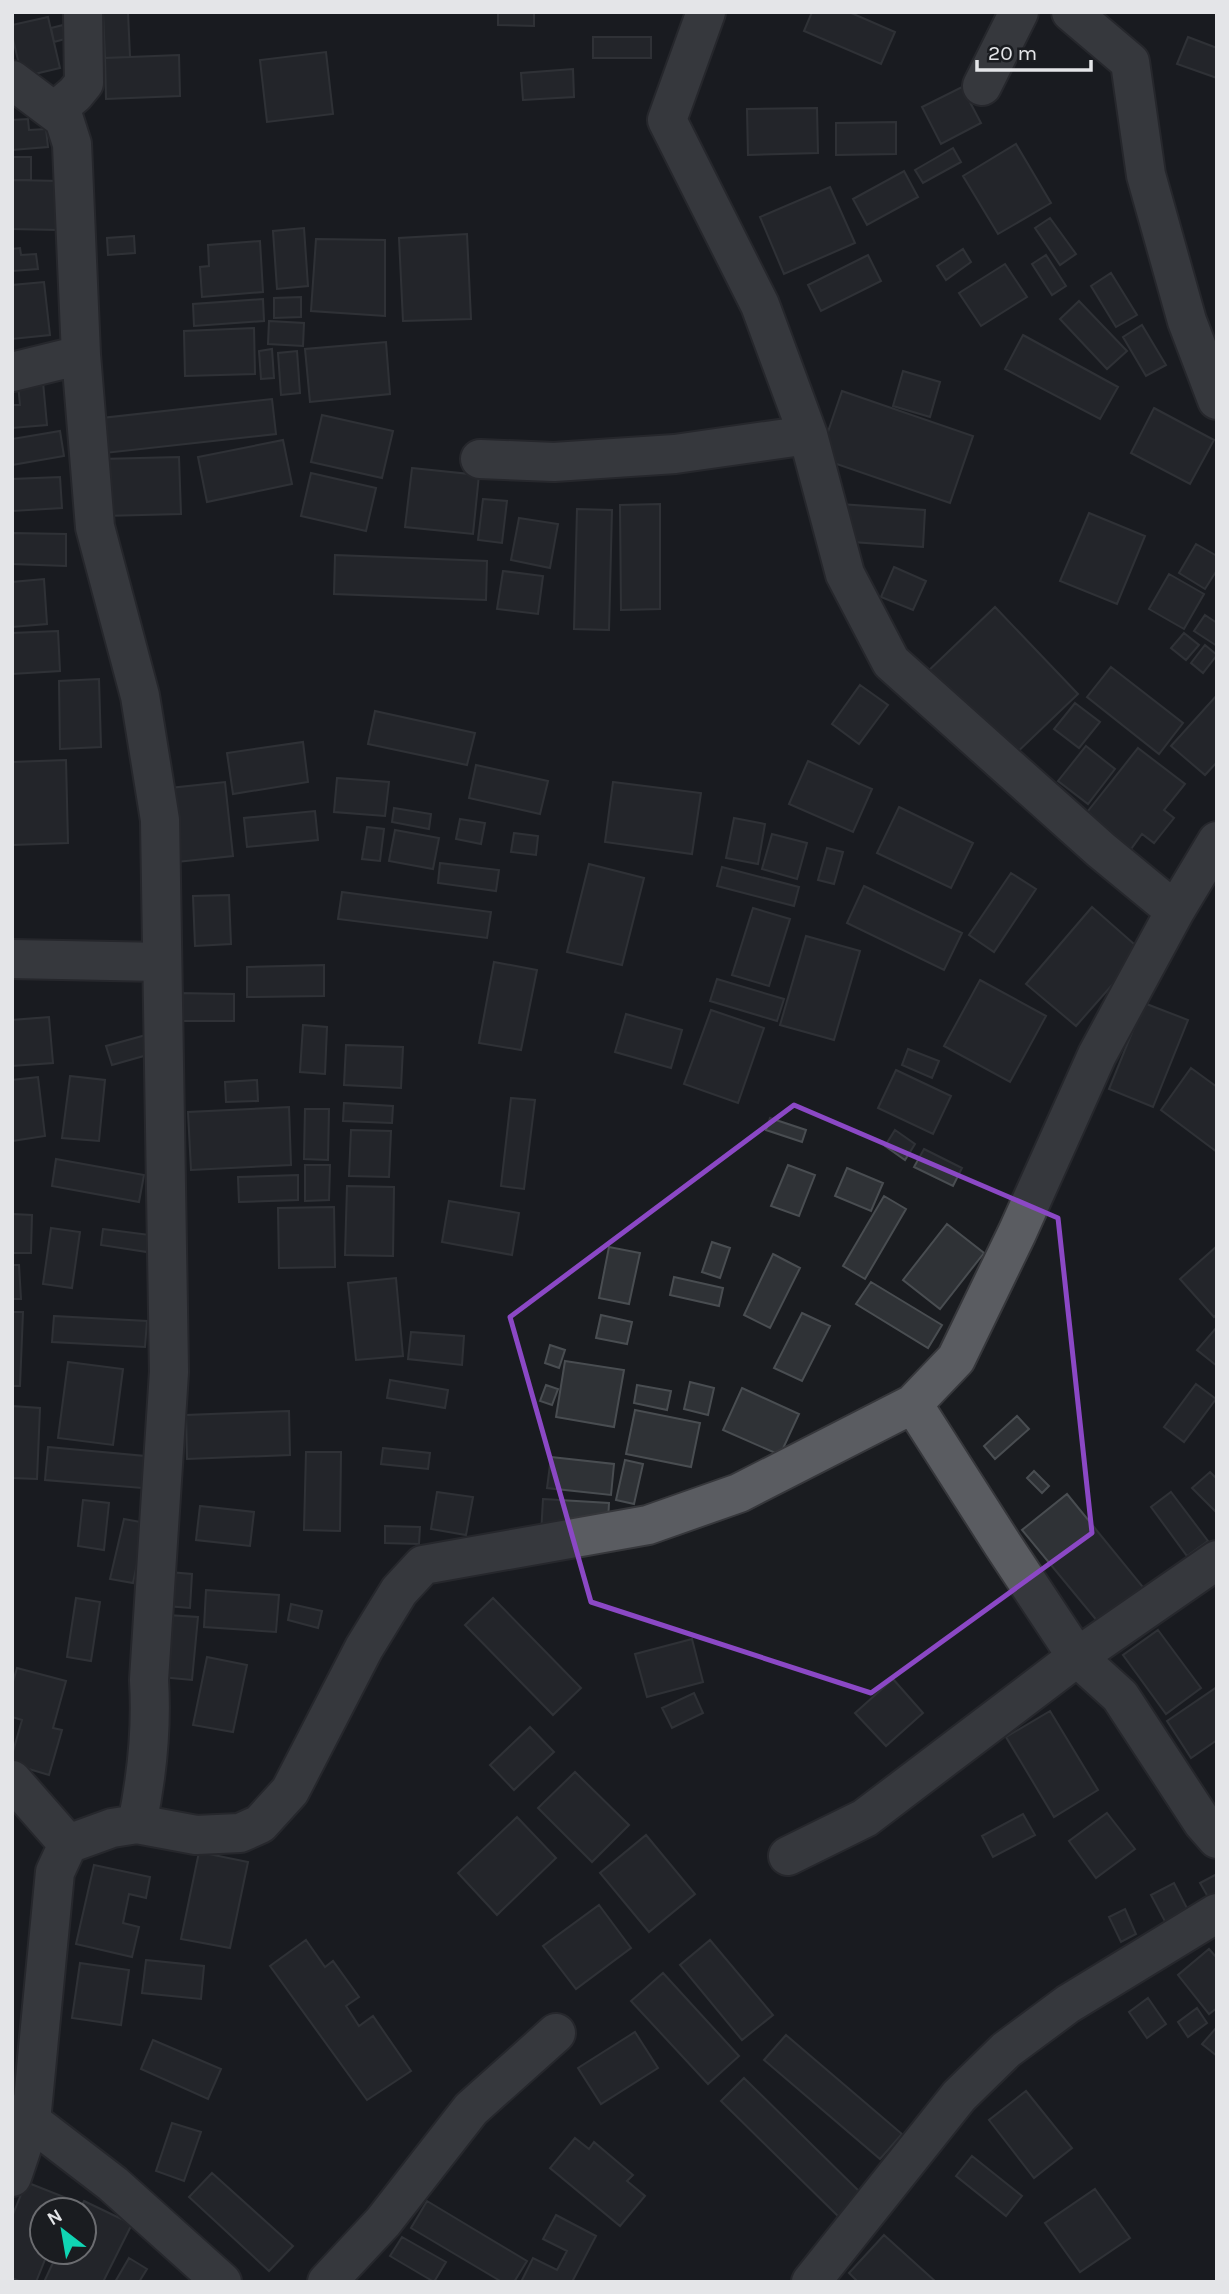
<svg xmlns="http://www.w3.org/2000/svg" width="1229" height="2294" font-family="Karla,sans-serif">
<rect width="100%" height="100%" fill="#1a1c20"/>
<path fill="#2f3236" stroke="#494d51" stroke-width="2" d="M128,12L130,57L105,58L103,13Z
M498,12H534V26L498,25Z
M812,12H849L895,32L881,64L804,31Z
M48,17L60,68L22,77L12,35V25Z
M63,25L65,39L54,42L51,28Z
M593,37H651V58H593Z
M1188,37L1217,48V78L1177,64Z
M326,52L333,114L267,122L260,60Z
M179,55L180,96L106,99L105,58Z
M573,69L574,97L523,100L521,73Z
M962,87L981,123L941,144L922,107Z
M817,108L818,153L748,155L747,109Z
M28,119L29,130L46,129L48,147L12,150V120Z
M896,122V154L836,155V123Z
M1016,144L1051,203L998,234L963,176Z
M953,148L961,162L923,183L915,170Z
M12,157H31V180H12Z
M904,171L918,197L867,225L853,199Z
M12,180L60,181L58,230L12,229Z
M830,187L855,243L784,274L760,217Z
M1050,218L1076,254L1060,265L1035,228Z
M304,228L308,286L277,289L273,231Z
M467,234L471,319L403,321L399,238Z
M134,236L135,253L108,255L107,238Z
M316,239L385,240V316L311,311Z
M260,241L263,292L202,297L200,267L209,266L208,245Z
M20,248L21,255L36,254L38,269L12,271V249Z
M963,249L971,262L946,280L937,266Z
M868,255L881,281L821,311L808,285Z
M1046,255L1066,286L1052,295L1032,264Z
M1005,264L1027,297L981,326L959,293Z
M1111,273L1137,315L1116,327L1091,286Z
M44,282L50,335L12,339V285Z
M301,297V317L274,318V298Z
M263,299L264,321L194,326L193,304Z
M1079,301L1127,351L1107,369L1060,319Z
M269,321L304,323L303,346L268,344Z
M1142,325L1166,365L1146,376L1123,337Z
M254,328L255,374L185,376L184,331Z
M1023,335L1118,387L1100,419L1005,369Z
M386,342L390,394L310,402L305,349Z
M272,349L274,378L261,379L259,351Z
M297,351L300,393L281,395L278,353Z
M903,371L940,382L930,417L893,406Z
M43,382L47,425L12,428V405H20L18,384Z
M842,391L973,436L950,503L819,458Z
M272,399L276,434L105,453L102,418Z
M1154,408L1214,440L1190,484L1131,453Z
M322,415L393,431L382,478L311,462Z
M60,431L64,456L12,465V439Z
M283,440L292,484L207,502L198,457Z
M179,457L181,514L103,516L101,459Z
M412,468L479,475L473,534L405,527Z
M311,473L376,488L366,531L301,516Z
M60,477L62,508L12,511V479Z
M483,499L507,501L502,543L478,540Z
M660,504V609L621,610L620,505Z
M840,504L925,510L923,547L838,541Z
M577,509L612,510L609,630L574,629Z
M1089,513L1145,536L1117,604L1060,581Z
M519,518L558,524L550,568L511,560Z
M12,533L66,534V566L12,564Z
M1196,544L1217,556V570L1205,589L1179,573Z
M335,555L487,561L486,600L334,594Z
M894,567L926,581L913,610L881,597Z
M503,571L543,576L538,614L497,609Z
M1169,574L1204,594L1184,629L1149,609Z
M44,579L47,624L12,627V582Z
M995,607L1078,694L1008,761L925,674Z
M1205,615L1217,623V646L1194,631Z
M58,631L60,671L12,674V633Z
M1184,633L1199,645L1186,660L1171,648Z
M1205,645L1217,655L1203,673L1191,663Z
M1111,667L1183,723L1159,754L1087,697Z
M99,679L101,747L60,749L59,681Z
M860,685L888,705L859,744L832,724Z
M1217,695V762L1205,775L1171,746Z
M1075,703L1100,722L1079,748L1054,729Z
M375,711L475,733L467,765L368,744Z
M303,742L308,782L233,794L227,753Z
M1086,746L1115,769L1088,804L1058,781Z
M1138,748L1185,784L1164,810L1174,818L1154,843L1142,834L1126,856L1080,821Z
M66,760L68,843L12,845V762Z
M808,761L872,789L853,832L789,804Z
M476,765L548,781L540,814L469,798Z
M337,778L389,782L385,816L334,812Z
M225,782L233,856L177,862L170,788Z
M613,782L701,793L692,854L605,842Z
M899,807L973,843L951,888L877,853Z
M394,808L431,814L429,829L392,822Z
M315,811L318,840L247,847L244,818Z
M734,818L765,824L758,864L726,858Z
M460,819L485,823L481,844L456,839Z
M367,827L384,829L380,861L362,859Z
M395,830L439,838L433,869L389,861Z
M514,833L538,836L536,855L511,852Z
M772,834L807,843L797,879L762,869Z
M827,848L843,852L834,884L818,880Z
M440,863L499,870L496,891L438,883Z
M589,864L644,878L622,965L567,952Z
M722,867L799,887L794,906L717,886Z
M1011,873L1036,889L994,952L969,935Z
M864,886L962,933L944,970L847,923Z
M342,892L491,912L487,938L338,919Z
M229,895L231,944L195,946L193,896Z
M1092,907L1142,951L1076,1026L1026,984Z
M753,908L790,919L769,986L732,975Z
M806,936L860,951L834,1040L780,1025Z
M494,962L537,970L521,1050L479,1043Z
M324,965V996L247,997V967Z
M717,979L784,999L777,1021L710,1001Z
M980,980L1046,1016L1010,1082L944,1046Z
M177,993L234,994V1021H177Z
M1144,1003L1188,1020L1153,1107L1109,1089Z
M711,1010L764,1028L738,1103L684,1084Z
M626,1014L682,1030L671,1068L615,1052Z
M49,1017L53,1063L12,1066V1020Z
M303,1025L327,1027L325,1074L300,1072Z
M153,1033L158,1052L112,1065L106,1046Z
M346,1045L403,1047L401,1088L344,1085Z
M908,1049L939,1061L932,1078L902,1065Z
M1191,1068L1217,1087V1152L1161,1110Z
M896,1070L951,1096L933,1134L878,1108Z
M70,1076L105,1080L99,1141L62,1138Z
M38,1077L45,1136L12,1141V1080Z
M257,1080L258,1101L226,1102L225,1082Z
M511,1098L535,1100L524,1189L501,1186Z
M344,1103L393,1106L392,1123L343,1121Z
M289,1107L291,1165L191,1170L188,1112Z
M305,1109H329L328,1160L304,1159Z
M770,1118L806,1130L802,1142L766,1130Z
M351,1130L391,1131L389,1177L349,1176Z
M895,1130L915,1144L905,1160L885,1146Z
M924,1149L962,1168L953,1186L914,1167Z
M56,1159L144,1175L139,1202L52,1186Z
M305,1165H330L329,1200L305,1201Z
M788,1165L815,1175L799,1216L771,1206Z
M847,1168L883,1183L871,1211L835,1196Z
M298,1175V1200L239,1202L238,1177Z
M347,1186L394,1187L393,1256L345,1255Z
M884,1196L906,1209L865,1279L843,1266Z
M449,1201L519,1213L512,1255L442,1242Z
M334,1207L335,1267L279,1268L278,1208Z
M12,1214L32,1215L31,1253H12Z
M947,1224L984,1253L940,1309L903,1280Z
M51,1228L80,1232L72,1288L43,1284Z
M103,1229L150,1235L147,1252L101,1245Z
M712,1242L730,1248L720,1278L702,1272Z
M1217,1246V1314L1214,1317L1180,1279Z
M609,1247L640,1253L629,1304L599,1298Z
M773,1254L800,1268L770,1328L744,1315Z
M12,1265H19L21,1299H12Z
M674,1277L723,1288L719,1306L670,1295Z
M396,1278L403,1356L356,1360L348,1283Z
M871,1282L942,1325L928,1348L856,1304Z
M12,1312H23L20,1386H12Z
M802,1313L830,1326L802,1381L774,1368Z
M601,1315L632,1322L627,1344L596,1338Z
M54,1316L147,1321L145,1347L52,1342Z
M1217,1327V1366L1197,1350Z
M411,1332L464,1336L462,1365L408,1359Z
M550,1345L565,1350L559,1368L545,1363Z
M565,1361L624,1370L614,1427L556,1417Z
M68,1362L123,1369L113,1445L58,1438Z
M390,1380L448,1390L445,1408L387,1398Z
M690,1382L714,1388L708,1415L684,1409Z
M1196,1384L1216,1399L1184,1442L1164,1427Z
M546,1385L558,1389L552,1405L540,1401Z
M637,1385L671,1391L667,1410L634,1403Z
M742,1388L799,1414L780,1455L723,1430Z
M12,1406L40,1408L37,1479L12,1478Z
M635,1410L700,1423L691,1467L626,1454Z
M289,1411L290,1455L187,1459L186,1415Z
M1017,1416L1029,1429L995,1459L984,1446Z
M48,1447L145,1456L142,1488L45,1480Z
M383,1448L430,1453L428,1469L381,1464Z
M306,1452H341L340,1531L304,1530Z
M551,1457L614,1464L611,1495L547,1488Z
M625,1460L643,1464L634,1504L616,1500Z
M1034,1471L1049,1486L1042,1493L1027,1478Z
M1210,1472L1217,1479V1513L1192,1488Z
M437,1492L473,1497L466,1535L431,1529Z
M1171,1492L1208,1541L1187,1556L1151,1507Z
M1067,1494L1147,1592L1103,1628L1022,1530Z
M543,1499L609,1503L607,1539L541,1535Z
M83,1500L109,1503L104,1550L78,1546Z
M200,1506L254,1512L250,1546L196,1540Z
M124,1519L146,1523L133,1583L110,1579Z
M385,1526L420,1527L419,1544L385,1543Z
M169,1572L192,1574L190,1608L166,1606Z
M206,1590L279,1595L276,1632L204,1627Z
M76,1598L100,1602L91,1661L67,1657Z
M493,1598L581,1688L553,1715L465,1625Z
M291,1604L322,1611L318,1628L288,1620Z
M167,1615L198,1617L192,1680L161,1677Z
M1158,1630L1201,1688L1166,1714L1123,1655Z
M692,1639L703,1682L647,1697L635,1654Z
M207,1657L247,1665L233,1732L193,1725Z
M17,1668L66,1681L53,1728L62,1730L49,1775L12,1764V1755L22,1720L12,1717V1685Z
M893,1679L923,1713L886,1746L855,1713Z
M1217,1687V1740L1191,1758L1167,1721Z
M694,1693L703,1713L672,1728L662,1708Z
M1050,1711L1098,1790L1054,1817L1006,1737Z
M530,1727L554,1752L514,1790L490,1765Z
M575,1772L629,1825L592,1862L538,1808Z
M1107,1813L1135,1849L1096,1878L1069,1841Z
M1023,1814L1035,1835L993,1857L982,1836Z
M517,1817L556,1858L497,1915L458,1873Z
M646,1835L695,1894L649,1932L600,1873Z
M199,1852L248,1862L230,1948L181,1939Z
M94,1865L150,1877L146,1898L129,1894L123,1923L139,1927L132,1957L76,1944Z
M1217,1874V1892L1208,1897L1200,1883Z
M1174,1883L1192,1918L1169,1929L1151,1895Z
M599,1905L631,1948L576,1989L543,1946Z
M1125,1909L1136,1934L1121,1942L1109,1917Z
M306,1940L325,1967L333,1961L359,1997L346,2006L359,2026L373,2016L411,2071L367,2100L270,1966Z
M710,1940L773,2015L742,2040L680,1965Z
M1209,1949L1217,1958V2008L1209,2014L1178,1975Z
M146,1960L204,1966L201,1999L142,1993Z
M80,1963L129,1970L121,2025L72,2018Z
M663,1973L739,2056L708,2084L631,2001Z
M1148,1998L1166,2024L1147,2038L1129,2012Z
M1197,2008L1207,2023L1188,2037L1178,2022Z
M1217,2027V2056L1202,2044Z
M635,2032L658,2068L601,2104L578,2068Z
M786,2035L902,2134L880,2159L764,2060Z
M153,2040L221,2069L208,2099L141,2069Z
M744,2078L864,2196L841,2219L721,2101Z
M1026,2091L1072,2148L1034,2178L989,2120Z
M172,2123L201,2132L184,2181L156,2171Z
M575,2138L589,2149L594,2142L633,2175L627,2181L645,2196L620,2226L550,2168Z
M972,2156L1022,2196L1006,2216L956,2176Z
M212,2173L293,2246L269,2271L189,2197Z
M26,2182L69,2199L65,2210H42V2252H48L36,2282H21L12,2278V2217Z
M1095,2189L1130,2238L1080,2272L1045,2223Z
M84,2201L132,2224L103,2282H44L58,2252H84V2210H79Z
M427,2201L527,2261L514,2282H502L411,2228Z
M556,2215L596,2236L572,2282H521L533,2258L557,2270L567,2251L543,2239Z
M884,2235L936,2282H858L849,2273Z
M402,2237L446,2262L434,2282L390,2256Z
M129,2258L147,2269L139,2282H115Z"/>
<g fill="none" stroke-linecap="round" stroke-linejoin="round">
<g stroke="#36373b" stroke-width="42">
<path id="minor" d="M706,12L667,120L760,305L808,435L845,574L891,662L1101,850L1175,911
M1071,12L1130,62L1146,175L1187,321L1217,400
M12,80L64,119L72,144L81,355L95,527L140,696L160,820L169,1372L149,1680C152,1729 147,1776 137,1824
M982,86L1019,12
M55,111L75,94L84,83L83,12
M12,372L81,355
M480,459L554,462L675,454L808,435
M12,959L161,962
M913,1404L1003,1545L1077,1657L1120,1696L1203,1823L1217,1839
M12,1780L68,1844
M788,1856L865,1818L1077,1657L1217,1560
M12,2177L31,2121L55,1872L68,1844L112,1828L137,1824L196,1835L240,1833L260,1824L290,1791L364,1648L399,1591L423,1565L648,1525L739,1493L913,1404L956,1359L1017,1233L1097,1055L1175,911L1217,841
M327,2282L383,2222L471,2109L556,2033
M811,2282L959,2096L1006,2050L1068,2004L1217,1913"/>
</g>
<g stroke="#36373b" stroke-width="42">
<path id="tertiary" d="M12,2114L31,2121L113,2184L222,2282"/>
</g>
<use href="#minor" stroke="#5a5c61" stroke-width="38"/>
<use href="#tertiary" stroke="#5a5c61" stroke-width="38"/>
</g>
<path d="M0 0H1229V2294H0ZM794,1105L1058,1218L1092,1533L871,1693L591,1602L510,1317Z" fill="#1a1c20" fill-opacity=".55" fill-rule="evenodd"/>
<path fill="none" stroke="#8b48c5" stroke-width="5" stroke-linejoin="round" d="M794,1105L1058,1218L1092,1533L871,1693L591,1602L510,1317Z"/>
<rect width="1229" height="2294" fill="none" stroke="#e4e5e8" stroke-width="28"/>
<g transform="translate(63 2231) rotate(329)"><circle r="33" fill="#1a1c20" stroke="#6b6c70" stroke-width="2"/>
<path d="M0-5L12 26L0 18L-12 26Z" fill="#10d5b4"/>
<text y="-10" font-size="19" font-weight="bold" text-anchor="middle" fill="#e4e5e8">N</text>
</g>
<path d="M977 60v10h114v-10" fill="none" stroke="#e4e5e8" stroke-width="3.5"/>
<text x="988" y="60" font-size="21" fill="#e4e5e8" stroke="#1a1c20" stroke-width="5" paint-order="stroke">20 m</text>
</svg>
